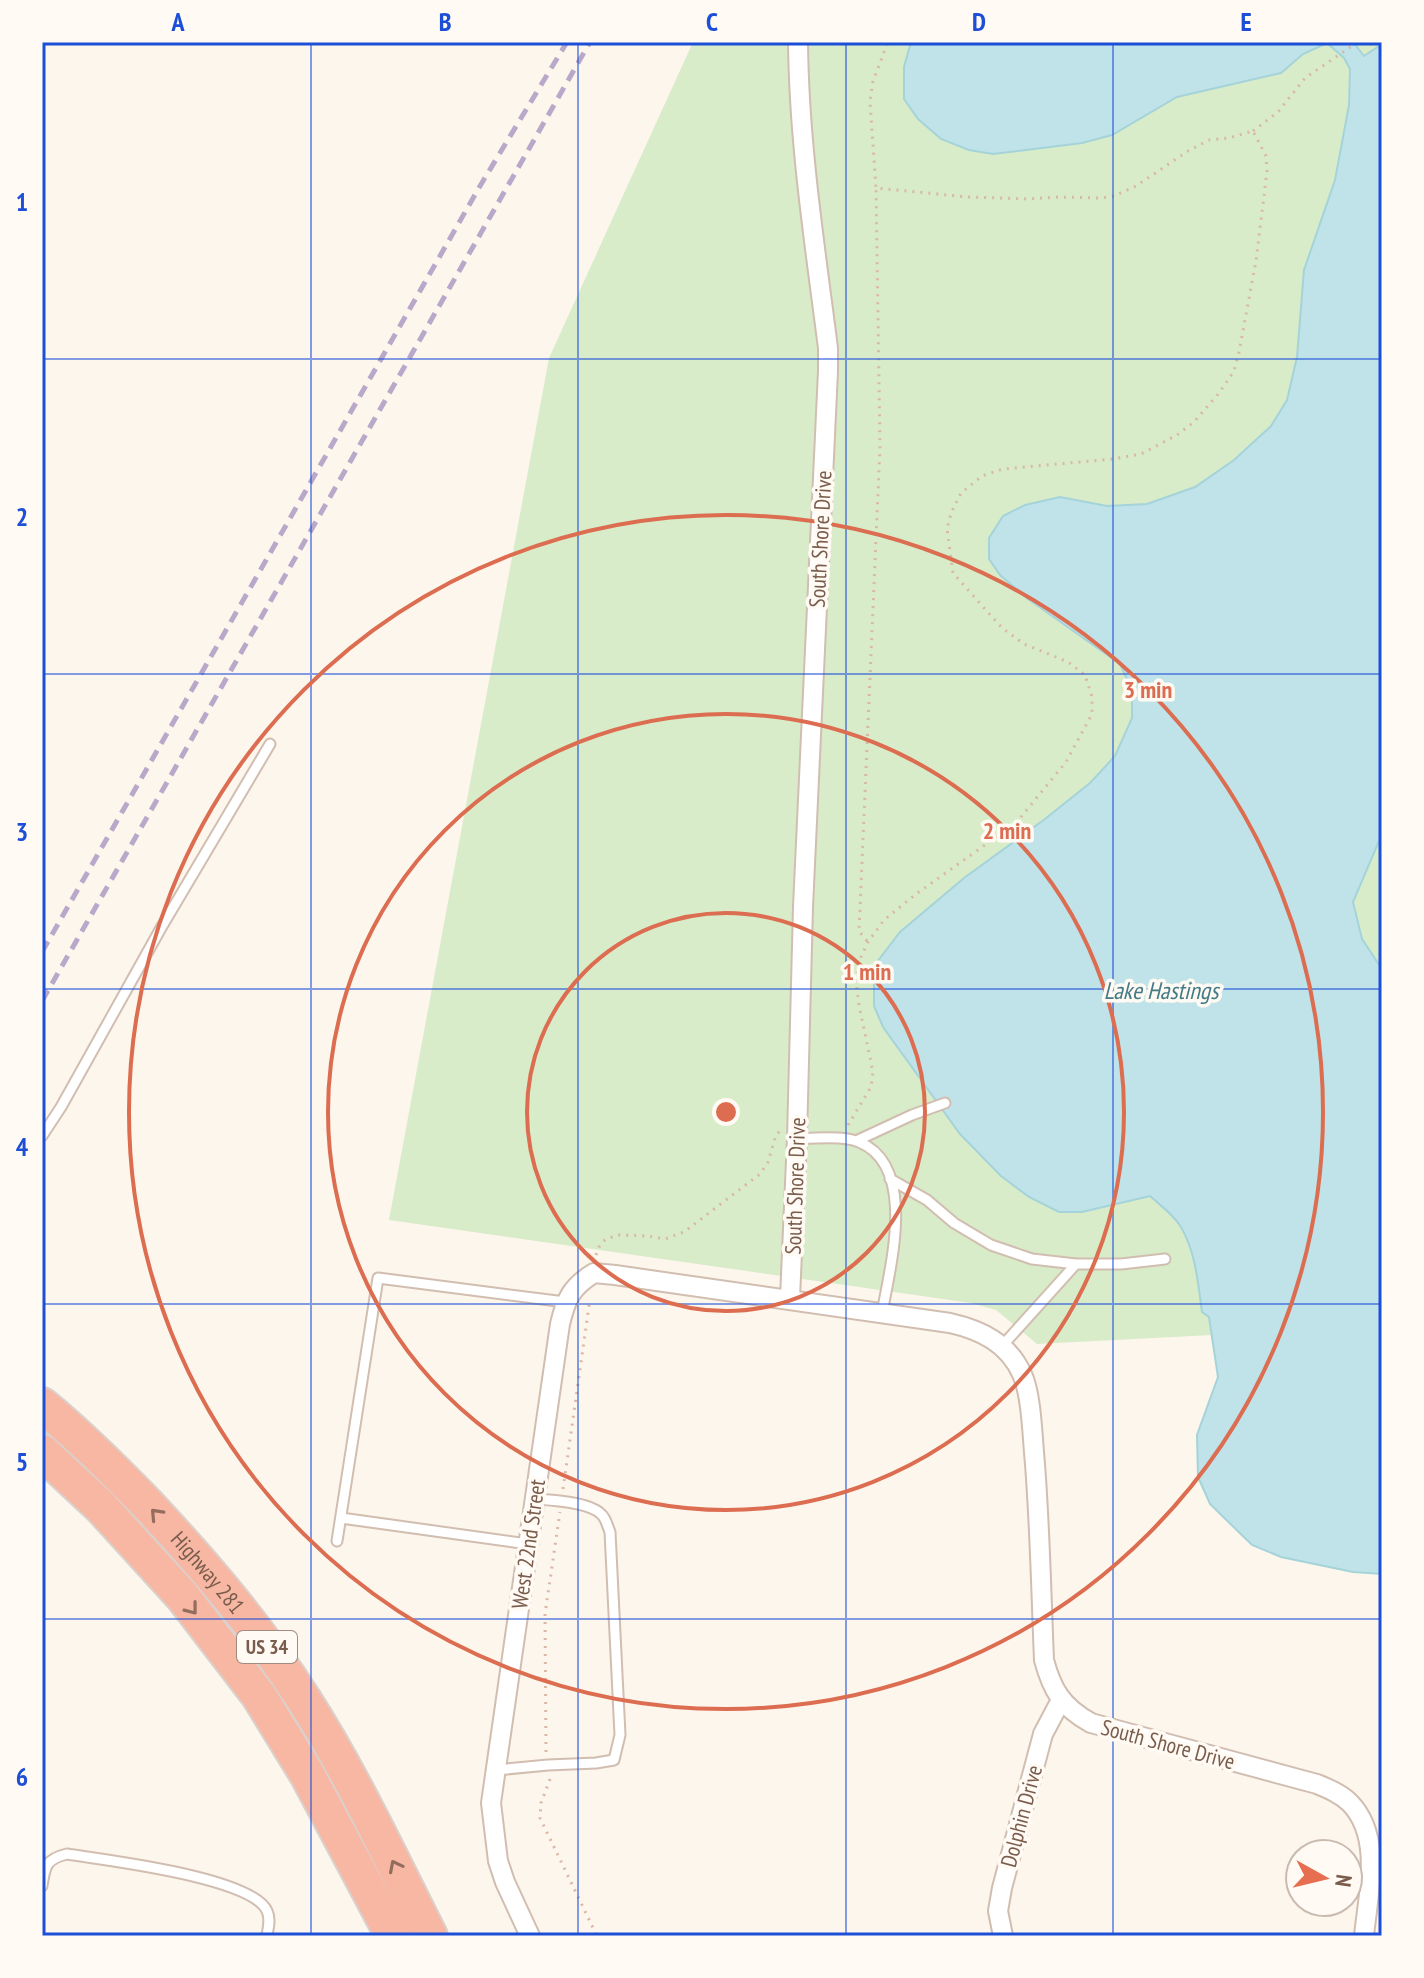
<svg xmlns="http://www.w3.org/2000/svg" width="1424" height="1978" font-family="'PT Sans Narrow',sans-serif">
<rect width="100%" height="100%" fill="#fdf6ec"/>
<path fill="#d8ecc9" d="M693,42H1382V44L1364,56L1350,70L1349,105L1335,179L1304,270L1297,357L1287,400L1271,425L1234,460L1195,487L1147,504L1107,506L1060,497L1000,575L1028,599L1120,664L1132,690V718L1115,756L1090,783L1045,819L964,878L900,932L874,966V1006L1082,1212L1150,1196C1161,1206 1174,1215 1181,1227C1196,1253 1198,1284 1202,1312L1209,1317L1212,1335L1037,1344L996,1310L971,1303L389,1220L549,358Z
M1382,834V969L1362,939L1353,902Z"/>
<path fill="#bfe3e8" stroke="#a5d3da" stroke-width="2" d="M911,42H1353L1364,56L1382,44V834L1353,902L1362,939L1382,969V1574L1353,1572L1281,1557L1252,1545L1210,1504L1198,1477L1197,1435L1218,1377L1209,1317L1202,1312C1198,1284 1196,1253 1181,1227C1174,1215 1161,1206 1150,1196L1082,1212H1059L1029,1197L1001,1176L960,1134L883,1027L874,1006V966L900,932L964,878L1045,819L1090,783L1115,756L1132,718V690L1120,664L1028,599L1000,575L989,559V538L1003,516L1025,505L1060,497L1107,506L1147,504L1195,487L1234,460L1271,426L1287,400L1297,357L1304,270L1335,180L1349,105L1350,69L1344,58L1327,43L1303,54L1281,73L1177,97L1112,135L1082,143L993,154L969,150L941,139L918,119L904,99V67Z"/>
<g fill="none" stroke-linecap="round" stroke-linejoin="round">
<g stroke="#d1beb0" stroke-width="13">
<path id="lane" d="M42,1136L61,1107L161,928L270,744
M797,1138C816,1139 841,1135 859,1142C918,1166 890,1267 882,1313
M856,1141L912,1115L945,1103
M890,1179L927,1200L954,1223L991,1245L1032,1259L1076,1264
M1002,1346L1076,1264H1121L1165,1259
M341,1518L528,1544
M337,1541L378,1278L565,1302
M496,1770L548,1765L596,1763L614,1760L620,1735L610,1532C607,1525 606,1518 601,1514C589,1502 552,1500 535,1499
M42,1886C45,1866 46,1859 67,1854C104,1860 252,1877 267,1911C271,1919 268,1928 267,1936"/>
</g>
<g stroke="#d1beb0" stroke-width="22">
<path id="street" d="M790,1298L797,1138L803,907L828,371V348C815,246 799,145 798,42
M530,1936L505,1882L498,1861L491,1803L560,1324C566,1299 571,1287 594,1273L615,1275L950,1323C981,1330 1008,1343 1022,1374C1031,1394 1032,1429 1034,1452C1040,1521 1041,1590 1044,1660C1052,1690 1062,1707 1091,1723L1317,1784C1329,1789 1341,1794 1350,1803C1383,1837 1368,1894 1364,1936
M1003,1936L998,1911L1002,1888L1043,1734L1061,1700"/>
</g>
<g stroke="#dad1cd" stroke-width="38">
<g id="highway">
<path id="s1" d="M42,1405C80,1436 114,1470 148,1505C205,1566 259,1629 304,1700C351,1773 390,1857 430,1936"/>
<path d="M42,1452L101,1507L183,1597L259,1696L308,1776L393,1936"/>
</g>
</g>
<path stroke="#d9b8a5" stroke-width="3" stroke-dasharray="2 6" stroke-linecap="butt" d="M1253,131L1278,112L1305,78L1358,42
M867,941L859,931L880,447L876,188
M848,1125L871,1087L873,1072L859,1005L856,981L860,959L868,942L884,920L916,894L1016,823L1066,762L1092,714V697L1085,675L1068,662L1024,644L1002,628L953,573L947,529L951,513L961,493L982,476L1003,469L1113,459L1141,454L1177,435L1194,422L1219,393L1234,371L1239,352L1256,261L1267,171L1266,156L1253,131L1229,138L1209,140L1188,151L1136,186L1114,196L1101,198L1058,197L1028,199L968,197L876,188L870,102L873,81L888,42
M596,1255L599,1247L605,1240L617,1235L648,1236L665,1239L684,1232L760,1174L768,1162L776,1135L780,1131
M563,1489L590,1299
M546,1752L545,1614L560,1512
M550,1779L541,1803L540,1818L597,1936"/>
<use href="#lane" stroke="#fff" stroke-width="9"/>
<use href="#street" stroke="#fff" stroke-width="18"/>
<use href="#highway" stroke="#f7b7a3" stroke-width="34"/>
<path stroke="#b9a8c9" stroke-width="5" stroke-dasharray="12 8" stroke-linecap="butt" d="M42,952L480,186L567,42
M42,1001L590,42"/>
</g>
<defs><path id="oneway-chevron" d="M-2-3.5L2.5 0L-2 3.5" fill="none" stroke-width="1.6" stroke-linecap="round" stroke-linejoin="round" transform="scale(2)"/></defs>
<g stroke="#936e5e">
<use href="#oneway-chevron" transform="translate(156 1514) rotate(-133)"/>
<use href="#oneway-chevron" transform="translate(192 1609) rotate(52)"/>
<use href="#oneway-chevron" transform="translate(395 1866) rotate(-117)"/>
</g>
<path fill="none" stroke="#1d4ed8" stroke-width="2" stroke-opacity="0.55" d="M311,42V1936M578,42V1936M846,42V1936M1113,42V1936M42,359H1382M42,674H1382M42,989H1382M42,1304H1382M42,1619H1382"/>
<g fill="none" stroke="#dc6d51" stroke-width="4">
<circle cx="726" cy="1112" r="199"/>
<circle cx="726" cy="1112" r="398"/>
<circle cx="726" cy="1112" r="597"/>
</g>
<g text-anchor="middle" dominant-baseline="central" stroke-width="7" stroke-linejoin="round" paint-order="stroke">
<rect fill="#fffaf3" stroke="#a28b7f" stroke-width="2" x="237" y="1631" width="60" height="32" rx="6"/>
<g font-size="20" font-weight="bold" fill="#7a5c4d">
<text x="267" y="1647">US 34</text>
</g>
<g font-size="22" fill="#7a5c4d" stroke="#fffaf3">
<text transform="translate(820 539) rotate(-87)">South Shore Drive</text>
<text transform="translate(795 1186) rotate(-88)">South Shore Drive</text>
<text transform="translate(528 1544) rotate(-82)">West 22nd Street</text>
<text stroke="none"><textPath href="#s1" startOffset="236">Highway 281</textPath></text>
<text transform="translate(1168 1744) rotate(15)">South Shore Drive</text>
<text transform="translate(1021 1816) rotate(-75)">Dolphin Drive</text>
</g>
<g font-size="24" font-style="italic" fill="#437c86" stroke="#fffaf3">
<text x="1161" y="990">Lake Hastings</text>
</g>
</g>
<circle cx="726" cy="1112" r="12" fill="#dc6d51" stroke="#fffaf3" stroke-width="4"/>
<g font-size="24" text-anchor="middle" font-weight="bold" fill="#dc6d51" stroke="#fffaf3" stroke-width="7" stroke-linejoin="round" paint-order="stroke">
<text x="1148" y="698">3 min</text>
<text x="1007" y="839">2 min</text>
<text x="867" y="980">1 min</text>
</g>
<rect width="1424" height="1978" fill="none" stroke="#fffaf3" stroke-width="88"/>
<g transform="translate(1324 1878) rotate(98)"><circle r="38" fill="#fffaf3" stroke="#cabbb1" stroke-width="2"/>
<path d="M0-6L14 30L0 20L-14 30Z" fill="#e76f51"/>
<text y="-12" font-size="22" font-weight="bold" text-anchor="middle" fill="#7a5c4d">N</text>
</g>
<rect x="44" y="44" width="1336" height="1890" fill="none" stroke="#1d4ed8" stroke-width="3"/>
<g font-size="26" text-anchor="middle" font-weight="bold" fill="#1d4ed8">
<text x="178" y="31">A</text>
<text x="445" y="31">B</text>
<text x="712" y="31">C</text>
<text x="979" y="31">D</text>
<text x="1246" y="31">E</text>
<text x="22" y="211">1</text>
<text x="22" y="526">2</text>
<text x="22" y="841">3</text>
<text x="22" y="1156">4</text>
<text x="22" y="1471">5</text>
<text x="22" y="1786">6</text>
</g>
</svg>
